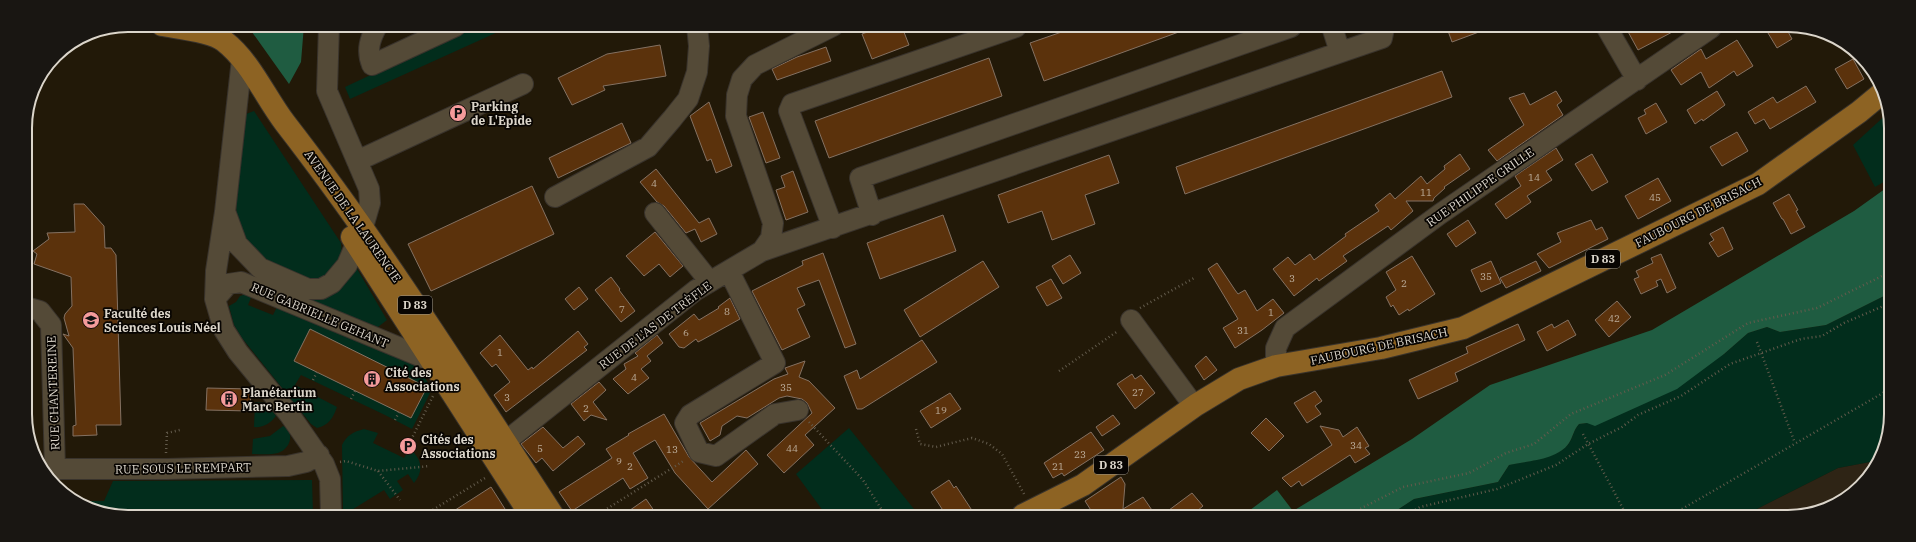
<svg xmlns="http://www.w3.org/2000/svg" width="1916" height="542" font-family="'IBM Plex Serif',serif">
<rect width="100%" height="100%" fill="#221908"/>
<path fill="#2e2415" d="M1875,461L1856,492L1827,509L1795,517H1741L1838,468Z"/>
<path fill="#022d1c" d="M475,26H511L350,99L345,87Z
M254,111L341,243L342,259L318,283L281,271L251,251L237,224L236,204L246,114Z
M1889,112V179L1875,187L1853,145Z
M356,267L387,320L378,327L262,282V279L302,293Z
M247,294L252,295L248,305L273,315L278,305L413,364L421,372L432,389L412,429L385,415L301,375L295,385L337,407C333,418 329,425 317,428L311,424L242,338L234,325L229,306L236,302L240,296Z
M1888,294V441L1875,461L1838,468L1741,517L1388,516L1414,499L1498,482L1509,465C1527,461 1558,459 1569,443C1573,437 1573,431 1579,424L1587,423L1724,354L1748,333L1767,327L1780,332L1826,325Z
M255,402L266,403L276,416C271,423 263,428 254,427Z
M283,426C295,432 291,449 278,453C271,455 260,454 252,454L253,439L270,436Z
M849,428L918,514L914,515H826L796,474Z
M364,429L378,433L373,443L404,458L410,449C422,459 424,471 414,483L408,474L397,481L403,490L390,499L384,490L350,511L352,514H343L342,445C347,435 353,432 364,429Z
M312,480L313,514H101L81,501H104L113,481Z"/>
<path fill="#1f5c41" d="M247,25H304L301,62L289,84Z
M1889,186L1888,294L1826,325L1780,332L1767,327L1748,333L1724,354L1677,389L1595,426L1587,423L1579,424C1573,431 1573,437 1569,443C1558,460 1527,461 1509,465L1498,482L1414,499L1388,516H1242L1277,490L1293,511L1412,439L1490,385L1652,330L1854,211Z"/>
<path fill="#5b320c" stroke="#847162" d="M881,27H902L909,45L872,59L862,34Z
M1076,27H1187V29L1044,81L1030,43Z
M1447,28H1486L1487,29L1452,42Z
M1626,28H1680L1638,50Z
M1765,28H1786L1792,39L1777,48Z
M1737,40L1753,66L1737,76L1734,71L1709,88L1701,72L1681,85L1671,70L1701,49L1706,59Z
M660,45L666,76L603,86L605,90L572,105L558,78L607,54Z
M826,47L831,61L777,80L772,69L797,57Z
M989,58L1002,96L829,158L815,121Z
M1853,59L1864,79L1847,89L1835,69Z
M1442,71L1452,97L1185,194L1176,167Z
M1806,86L1816,102L1770,129L1764,119L1755,124L1748,112L1773,97L1777,103Z
M1556,91L1562,101L1557,105L1563,115L1497,161L1488,150L1524,125L1509,98L1524,93L1530,105Z
M1717,91L1725,105L1703,121L1702,119L1695,124L1687,110Z
M709,102L732,166L716,173L711,159L707,161L690,116Z
M1656,103L1667,122L1646,134L1638,118L1646,114L1644,110Z
M763,112L780,158L766,163L749,117Z
M622,123L631,143L558,178L549,158Z
M1737,132L1748,151L1722,166L1710,147Z
M1556,148L1563,160L1546,171L1552,180L1527,196L1531,202L1506,219L1495,204L1521,186L1515,176Z
M1460,154L1470,169L1444,187L1445,188L1434,198L1433,201H1406L1413,211L1391,230L1388,226L1343,256L1347,261L1319,281L1317,278L1294,296L1273,269L1288,257L1295,265L1310,254L1314,260L1346,236L1345,234L1379,211L1375,205L1390,193L1395,199L1421,176L1427,184L1445,169L1444,166Z
M1592,154L1608,182L1592,191L1575,164Z
M1109,155L1119,183L1085,195L1095,224L1052,240L1042,211L1008,223L998,195Z
M656,169L699,223L709,218L717,234L701,242L695,229L686,233L664,206L657,202L640,182Z
M793,171L808,212L786,220L776,190L785,187L781,176Z
M1658,178L1671,201L1638,219L1625,196Z
M532,186L554,234L431,291L408,244Z
M1789,194L1798,210L1796,211L1805,227L1791,234L1783,219H1782L1773,203Z
M74,204H84L104,226L105,248H111L116,255L121,425H96L97,435L73,436V426L76,425L73,348L63,334L69,336L64,318L65,314L72,306L71,277L34,264L37,254L33,251L49,239L47,233L75,232Z
M943,215L956,251L880,279L867,243Z
M1468,220L1476,233L1456,247L1447,234Z
M1591,220L1596,230L1602,227L1608,239L1549,268L1537,254L1561,242L1557,233Z
M1723,227L1733,249L1718,257L1709,243L1714,240L1710,234Z
M655,232L683,266L670,277L659,264L644,276L626,256Z
M823,253L856,344L845,348L819,280L797,288L805,305L797,309L810,337L782,350L752,291L803,265L802,261Z
M1661,254L1676,288L1667,293L1661,279L1656,281L1658,286L1641,294L1634,279L1639,277L1636,271L1653,263L1651,258Z
M1070,255L1081,273L1063,284L1052,266Z
M1412,256L1435,294L1409,311L1408,309L1399,315L1393,305L1391,307L1386,297L1396,290L1386,272Z
M983,261L999,287L920,337L904,310Z
M1491,261L1501,283L1481,292L1471,270Z
M1536,261L1541,271L1506,288L1500,278Z
M1217,263L1235,290L1238,294L1245,290L1257,311L1273,299L1284,313L1262,330L1235,348L1223,328L1238,319L1208,269Z
M611,277L620,289L619,290L635,311L621,322L595,290Z
M1051,279L1062,298L1047,306L1036,287Z
M579,287L588,299L574,310L565,299Z
M730,298L740,319L702,340L698,342L696,339L684,348L679,347L669,334L694,314L699,320L719,308L718,307Z
M1617,301L1631,317L1609,337L1595,320Z
M1568,320L1576,335L1547,351L1537,332L1552,324L1554,328Z
M1518,324L1525,340L1455,373L1458,381L1418,399L1409,380L1468,353L1466,347Z
M310,329L427,387L411,418L294,361Z
M578,331L588,344L584,347L587,350L506,412L494,395L510,382L496,364L492,367L480,353L500,335L528,370L532,367L533,369Z
M657,335L663,343L647,356L651,361L641,369L649,378L628,394L613,379L626,369L624,364L638,356L635,353Z
M922,340L937,362L862,409H857L844,376L857,370L860,379Z
M1206,356L1217,370L1204,380L1195,366Z
M805,361L799,377L809,381L835,408L805,435L814,445L784,473L767,455L812,413L807,403L802,399L787,396L779,398L747,418L737,416L722,426L720,435L710,441L700,423L774,379L788,374L785,368Z
M1132,374L1135,379L1141,375L1155,393L1135,409L1117,384Z
M599,382L606,390L593,402L607,420L591,415L584,421L571,404Z
M207,388L251,389L250,411L206,410Z
M1315,391L1322,401L1315,406L1321,414L1307,423L1294,403Z
M950,393L961,409L931,428L920,411Z
M664,414L689,457L712,482L746,450L758,464L708,509L675,473L655,440L633,453L648,478L630,489L623,478L572,511L559,492L612,458L606,449L629,435L628,434Z
M1113,415L1120,424L1102,436L1096,427Z
M1266,418L1284,436L1269,451L1251,433Z
M1320,426L1339,430L1343,437L1357,427L1369,446L1365,448L1370,454L1355,463L1350,455L1302,486L1299,481L1291,487L1282,478L1332,445Z
M543,427L563,448L578,436L585,444L553,471L542,458L536,463L521,444Z
M1091,432L1104,450L1064,476L1062,473L1053,478L1044,463Z
M1121,477L1125,484L1123,509L1143,497L1156,516L1094,515L1085,501Z
M949,480L954,488L956,486L975,515H946L931,492Z
M491,487L505,509L499,514H449Z
M1192,493L1203,506L1191,516H1161Z
M646,499L657,515H623Z"/>
<g fill="none" stroke-linecap="round" stroke-linejoin="round">
<g stroke="#39332c" stroke-width="22">
<path id="minor" d="M377,26C370,39 366,50 372,65L456,26
M1332,27L1340,52
M1607,28L1637,80
M242,59L225,212L216,271L215,299L224,330L238,352L289,414L324,464L330,479L331,514
M357,161L523,84
M555,197L648,147L672,119L688,99L697,72L699,46L697,26
M655,213L710,282
M226,214L237,244L260,268L308,289H321L332,283L347,265L363,227L370,203L369,189L327,91L329,25
M872,215L860,178L1291,27
M833,228L789,111L792,104L1016,27
M762,251L1382,38L1384,28
M729,271L775,363L690,415L685,423L699,452L716,456L775,414L798,410
M215,299L228,284L241,282L439,364
M26,307L40,311L51,325L55,469
M1131,320L1194,406
M1276,366V348L1285,328L1440,214L1711,28
M490,439L493,441L505,442L696,290L762,251L771,238L773,223L736,116L737,95L742,79L755,65L833,26
M44,469H167L288,466L306,462L319,455"/>
</g>
<g stroke="#39332c" stroke-width="24">
<path id="major" d="M162,25C178,28 211,31 224,41C251,62 265,97 285,123C382,248 466,382 552,514
M352,237L530,514
M1023,515L1083,485L1196,405L1239,379L1276,366L1381,348L1463,328L1758,184L1859,112L1882,93"/>
</g>
<path stroke="#635b4c" stroke-width="2.5" stroke-dasharray="1 3" stroke-linecap="butt" d="M1140,308L1196,277
M1757,342L1795,443
M1059,371L1118,331
M313,380L317,372
M351,399L355,391
M395,420L399,412
M809,422L863,480L885,515
M916,429L920,444L936,447L972,438L989,444L1002,454L1024,494
M1583,434L1627,516
M411,440L433,396
M166,453L167,433L180,430
M340,462L346,461L378,471L430,466
M378,471L400,500
M426,514L485,478
M597,515L685,460
M1351,516L1356,511L1403,487L1469,473L1506,453L1534,444L1571,414L1665,375L1748,323L1817,308L1888,273
M1405,516L1420,507L1497,489L1556,465L1588,444L1622,427L1638,415L1681,396L1730,364L1801,339L1822,336L1844,323L1888,304
M1668,517L1888,390"/>
<use href="#minor" stroke="#544a37" stroke-width="20"/>
<use href="#major" stroke="#8d6323" stroke-width="22"/>
</g>
<defs>
<g id="parking-disc" transform="scale(0.9)"><circle r="9.5" fill="#f59b9b" stroke="#080502"/><path d="M-3.5-5.5H1a3.5 3.5 0 0 1 0 7H-1V5.5H-3.5ZM-1-3.4V-.6H.8a1.4 1.4 0 0 0 0-2.8Z" fill="#111"/></g>
<g id="university-disc" transform="scale(0.9)"><circle r="9.5" fill="#f59b9b" stroke="#080502"/><path d="M0-5L7-2L0 1L-7-2ZM-4 1L0 2.5L4 1V4Q0 6-4 4Z" fill="#111"/></g>
<g id="building-disc" transform="scale(0.9)"><circle r="9.5" fill="#f59b9b" stroke="#080502"/><path d="M-4-6H4V6H1V3H-1V6H-4ZM-2.5-4.3h1.7v1.8h-1.7ZM.8-4.3h1.7v1.8H.8ZM-2.5-1h1.7V.8h-1.7ZM.8-1h1.7V.8H.8Z" fill="#111"/></g>
</defs>
<g fill-rule="evenodd">
<use href="#parking-disc" x="458" y="113"/>
<use href="#university-disc" x="91" y="320"/>
<use href="#building-disc" x="372" y="379"/>
<use href="#building-disc" x="229" y="399"/>
<use href="#parking-disc" x="408" y="446"/>
</g>
<g text-anchor="middle" dominant-baseline="central" stroke-width="3.5" stroke-linejoin="round" paint-order="stroke">
<g font-size="10" fill="#bbac9a">
<text x="1534" y="177">14</text>
<text x="654" y="183">4</text>
<text x="1426" y="192">11</text>
<text x="1655" y="197">45</text>
<text x="1486" y="276">35</text>
<text x="1292" y="278">3</text>
<text x="1404" y="283">2</text>
<text x="622" y="309">7</text>
<text x="727" y="311">8</text>
<text x="1271" y="312">1</text>
<text x="1614" y="318">42</text>
<text x="1243" y="330">31</text>
<text x="686" y="332">6</text>
<text x="500" y="352">1</text>
<text x="634" y="377">4</text>
<text x="786" y="387">35</text>
<text x="1138" y="392">27</text>
<text x="507" y="397">3</text>
<text x="586" y="408">2</text>
<text x="941" y="410">19</text>
<text x="1356" y="445">34</text>
<text x="540" y="448">5</text>
<text x="792" y="448">44</text>
<text x="672" y="449">13</text>
<text x="1080" y="454">23</text>
<text x="619" y="461">9</text>
<text x="630" y="466">2</text>
<text x="1058" y="466">21</text>
</g>
<g fill="#080502" stroke="#9c978e" stroke-width="1">
<rect x="1586" y="250" width="34" height="18" rx="3"/>
<rect x="398" y="296" width="34" height="18" rx="3"/>
<rect x="1094" y="456" width="34" height="18" rx="3"/>
</g>
<g font-size="11" font-weight="bold" fill="#dbd5ca">
<text x="1603" y="259">D 83</text>
<text x="415" y="305">D 83</text>
<text x="1111" y="465">D 83</text>
</g>
<g font-size="12" font-weight="bold" fill="#dbd5ca" stroke="#080502" text-anchor="start">
<text x="471" y="106">Parking<tspan x="471" dy="14">de L'Epide</tspan></text>
<text x="104" y="313">Faculté des<tspan x="104" dy="14">Sciences Louis Néel</tspan></text>
<text x="385" y="372">Cité des<tspan x="385" dy="14">Associations</tspan></text>
<text x="242" y="392">Planétarium<tspan x="242" dy="14">Marc Bertin</tspan></text>
<text x="421" y="439">Cités des<tspan x="421" dy="14">Associations</tspan></text>
</g>
<g font-size="12" fill="#dbd5ca" stroke="#080502">
<text transform="translate(1480 187) rotate(-35)">RUE PHILIPPE GRILLE</text>
<text transform="translate(1698 212) rotate(-27)">FAUBOURG DE BRISACH</text>
<text transform="translate(353 216) rotate(55)">AVENUE DE LA LAURENCIE</text>
<text transform="translate(320 315) rotate(23)">RUE GABRIELLE GEHANT</text>
<text transform="translate(655 325) rotate(-37)">RUE DE L'AS DE TRÈFLE</text>
<text transform="translate(1379 346) rotate(-12)">FAUBOURG DE BRISACH</text>
<text transform="translate(53 393) rotate(-92)">RUE CHANTEREINE</text>
<text transform="translate(183 468) rotate(-1)">RUE SOUS LE REMPART</text>
</g>
</g>
<path d="M0 0H1916V542H0ZM128 32H1788A96 96 0 0 1 1884 128V414A96 96 0 0 1 1788 510H128A96 96 0 0 1 32 414V128A96 96 0 0 1 128 32Z" fill="#191612" fill-rule="evenodd"/>
<path fill="none" stroke="#dbd5ca" stroke-width="2" d="M128 32H1788A96 96 0 0 1 1884 128V414A96 96 0 0 1 1788 510H128A96 96 0 0 1 32 414V128A96 96 0 0 1 128 32Z"/>
</svg>
